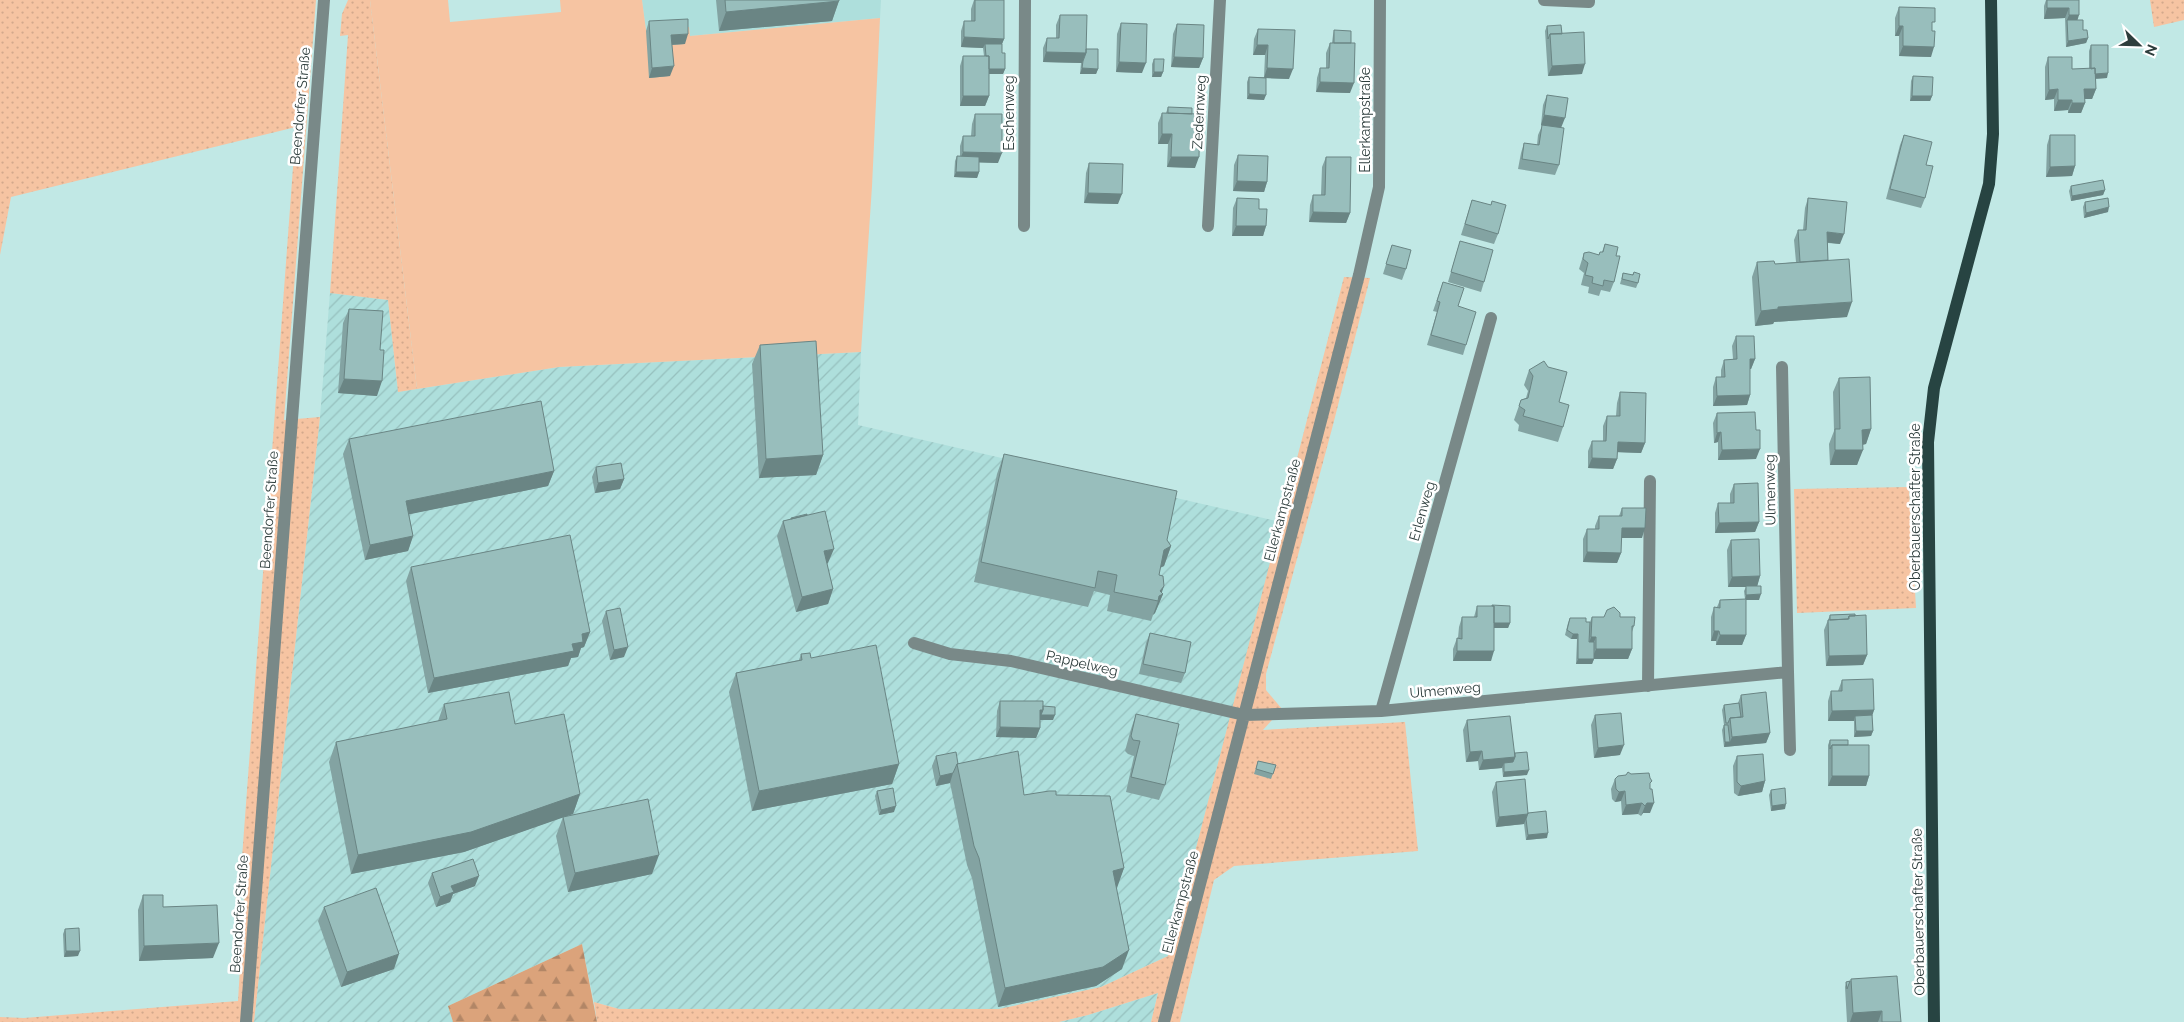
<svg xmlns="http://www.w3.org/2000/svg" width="2184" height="1022" font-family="Raleway,sans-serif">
<defs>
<pattern id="industrial-furrows" width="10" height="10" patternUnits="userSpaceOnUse" patternTransform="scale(1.25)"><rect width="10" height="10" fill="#aedfdc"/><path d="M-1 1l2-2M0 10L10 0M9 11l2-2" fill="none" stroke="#96c0be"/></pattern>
<pattern id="grass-dots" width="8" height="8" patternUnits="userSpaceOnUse" patternTransform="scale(1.25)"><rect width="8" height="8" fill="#f6c4a2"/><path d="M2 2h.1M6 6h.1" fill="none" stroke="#d3a98c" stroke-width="1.8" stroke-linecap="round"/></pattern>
<pattern id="forest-firs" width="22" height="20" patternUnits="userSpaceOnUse" patternTransform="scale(1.25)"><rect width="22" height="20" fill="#dba37b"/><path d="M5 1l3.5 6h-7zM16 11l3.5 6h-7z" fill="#b28666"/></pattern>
</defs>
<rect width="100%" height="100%" fill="#c1e8e5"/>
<path fill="#aedfdc" d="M642,0H881L880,18L690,36L688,27L646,31Z"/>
<path fill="url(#industrial-furrows)" d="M330,293L388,300L398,392L559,367L861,352L858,425L1281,522L1168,956L1101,987L999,1009H619L594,1002L582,944L448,1006L453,1022H254L320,417Z
M1158,993L1151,1022H1059L1088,1015Z"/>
<path fill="url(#grass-dots)" d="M0,0H316L284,420L320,417L254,1022H0V1017L24,1018L238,1001L245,886L240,885L296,127L11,197L0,255Z
M348,0H370L417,389L398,392L388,300L330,293L348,35L340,36L342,14Z
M2150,0H2184V20L2154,27Z
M1344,277L1370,278L1333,425L1266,674V690L1282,709L1263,730L1405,722L1418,851L1234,866L1214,880L1180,1022H1151L1158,993L1088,1015L1059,1022H597L594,1002L619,1009H999L1101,987L1168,956Z
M1909,487L1916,608L1797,613L1794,489Z"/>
<path fill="url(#forest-firs)" d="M582,944L597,1022H453L448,1006Z"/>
<path fill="#f6c4a2" d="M370,0H448L450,22L561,12L560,0H642L646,30L689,27L690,36L880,18L872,186L861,352L559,367L417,389Z"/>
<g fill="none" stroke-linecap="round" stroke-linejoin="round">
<path stroke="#798988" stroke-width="12" d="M1544,0L1589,2V0
M1024,226L1025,0
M1208,226L1220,0
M1782,367L1788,672
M914,643L950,654L1011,661L1244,715L1381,711L1788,672L1790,750
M1648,686L1650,481
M1381,711L1491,318
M246,1022L324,0
M1164,1022L1359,275L1379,187L1380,0"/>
<path stroke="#274442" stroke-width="12" d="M1934,1022L1928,442L1934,388L1989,184L1993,134L1991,0"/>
</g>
<path fill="#83a3a2" d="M716,0H839L832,21L719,31Z
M974,0H1004V39L1002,44V53L1005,69L1003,74H989V96L985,106H960V66L963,56H984L983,48L961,47V31L964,21H971V9Z
M2046,0H2079L2077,20L2088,38L2086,43L2066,47L2065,18L2044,19V6Z
M1899,7L1932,29L1931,57L1899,56V36H1895V18Z
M1060,15L1086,48L1098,69L1096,74H1080L1081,63L1043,62V48L1047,38H1056V25Z
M649,21L685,44L672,45L670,76L649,78L646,31Z
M1121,23L1142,73L1116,72L1117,34Z
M1177,24L1203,58L1199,68L1171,67L1173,34Z
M1547,26L1582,74L1548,76L1545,31Z
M1258,29L1289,79L1266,78L1264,100L1247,99V82L1249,77H1264L1265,55H1253L1254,39Z
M1334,30L1350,93L1316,92L1317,78L1320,68H1326V53L1330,43H1332L1333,35Z
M2091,45L2107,78L2095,79L2096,89L2092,99H2084L2085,103L2081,113H2068V110L2054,111V99L2045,100V67L2048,57L2072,69H2089V51Z
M1154,59L1163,72L1161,77H1152V64Z
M1913,76L1932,96L1930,101H1910L1911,81Z
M1547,95L1561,128L1559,165L1555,175L1518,169L1521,153L1524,143L1537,145L1538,135L1542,126L1541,125L1543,105Z
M1168,107L1192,114L1195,168L1167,167L1168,144H1158V123L1162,113H1166Z
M975,114L998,163L979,162V172L977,178L954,177L955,161L957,156H960V146L963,136H971L972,124Z
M1904,135L1926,165L1925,198L1921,208L1886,199L1900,145Z
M2050,135L2075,166L2072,176L2046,177L2047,145Z
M1238,155L1267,182L1264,192L1233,191L1234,165Z
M1326,157L1350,213L1346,223L1309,222L1310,205L1313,195H1321L1322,167Z
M1089,163L1118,204L1084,203L1086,173Z
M2071,186L2105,190L2103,195L2071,201L2069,191Z
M1237,198L1259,209L1266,226L1263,236H1232L1233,208Z
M1808,198L1840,244L1828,243V260L1847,317L1774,322L1773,324L1755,326L1752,277L1757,262L1775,264L1796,262L1794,240L1798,230H1803L1805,208Z
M1472,200L1498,234L1494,244L1461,235Z
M2085,202L2108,212L2084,218L2083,207Z
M1460,241L1484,282L1481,292L1448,282Z
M1605,244L1616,256L1614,282L1610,292L1601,290L1599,296L1588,293L1589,287L1581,285L1584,273L1579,269L1584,253L1598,255L1602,252Z
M1392,245L1406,269L1402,280L1383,274Z
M1634,272L1638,283L1636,288L1620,284L1623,273L1632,275Z
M1443,282L1458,306L1466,345L1463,355L1427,345L1437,312L1433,311Z
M349,309L377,396L338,393L343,323Z
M1736,336L1755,359L1751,369H1750V395L1747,405L1713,406V387L1716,377H1721V370L1724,360L1733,359L1732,346Z
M760,345L823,455L816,475L759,478L752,364Z
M1529,370L1559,402L1563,427L1558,442L1518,431L1519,425L1514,420L1521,400L1526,398L1528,391L1524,385Z
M1839,378L1871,429L1866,444L1863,445L1857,465H1830L1829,444L1834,431L1833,392Z
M1620,392L1645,443L1641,453L1617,452V459L1613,469L1588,468V451L1592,441H1603V426L1607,416H1616L1617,403Z
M1717,413L1756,459L1718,460V442L1714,443L1713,423Z
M349,439L554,471L548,486L409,514L413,536L408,551L365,560L343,454Z
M1004,454L1167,540L1171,546L1164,566L1160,568L1159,575L1164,586L1161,592L1163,594L1155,613L1153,615L1151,621L1107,611L1110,595L1094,591L1088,607L974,582L997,474Z
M596,467L624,479L620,489L595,493L592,477Z
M1734,484L1759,522L1755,532L1715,533V513L1718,503H1730V494Z
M1622,508L1642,538H1621V553L1617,563L1583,562V539L1587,529H1595V526L1599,516H1619Z
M791,518L828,563L827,564L833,589L828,604L796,612L777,536L783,521L791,519Z
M1731,540L1760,576L1757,586L1759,600H1746V635L1742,645H1716V641H1711V617L1714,607H1717L1720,600L1745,599L1744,591L1746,587H1728L1727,550Z
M411,567L590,632L584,647L581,648L578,657L571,658L568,666L428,693L406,581Z
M1477,606L1510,623L1508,628H1494L1491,661H1453V649L1457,638H1458L1459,627L1462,617H1474Z
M606,611L624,657L610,660L602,621Z
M1855,614L1867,655L1863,665L1826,666L1824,630L1830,615Z
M1592,617H1620L1634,626L1632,632V649L1628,659H1594L1592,664H1576L1577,639H1571L1565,635L1568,623L1570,618L1586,622H1590Z
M1150,633L1185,673L1181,683L1139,674L1146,643Z
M801,654L899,764L892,784L752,811L729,692L736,673L799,660Z
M1842,680L1874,710L1872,715L1873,731L1871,736L1854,737V721H1828V701L1831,691H1838Z
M1741,695L1770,733L1766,743L1724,747L1722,730L1724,725L1722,710L1724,705L1738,703Z
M1000,701L1043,706L1053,720H1040V728L1036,738L996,737L997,711Z
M444,704L515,724L580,794L573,814L566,816L652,874L568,892L556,836L563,817L464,852L351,874L329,762L336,742L438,721Z
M1136,714L1165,785L1159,800L1126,792L1134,756L1128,754L1125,751L1131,729Z
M1595,715L1620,755L1594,758L1591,725Z
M1467,720L1515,753L1527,775L1503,777L1502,768L1479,770L1478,761L1466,762L1463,730Z
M1830,740L1848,745L1869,776L1866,786H1828V745Z
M936,756L958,764L1024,795H1056L1124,868L1116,888L1125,928L1122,969L1096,986L998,1007L972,878L967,865L950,783L936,786L932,766Z
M1737,756L1765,781L1762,792L1738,796L1734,793L1733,766Z
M1258,761L1276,765L1271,779L1254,774Z
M1631,774L1650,786V813H1643L1641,816L1638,814L1622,815L1621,801L1615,802L1612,799L1611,789L1615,779Z
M1496,782L1528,813L1547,838L1526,840L1524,824L1496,827L1492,792Z
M1771,790L1785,809L1771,811L1769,795Z
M877,791L894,812L879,815L875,796Z
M432,873L475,886L453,894L450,902L436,907L428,883Z
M143,895L163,907L213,958L139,961L138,910Z
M324,907L394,969L341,987L318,921Z
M65,929L78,956L64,957L63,934Z
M1851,979L1901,1022H1847L1845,987L1846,982L1850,981Z"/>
<path fill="#6a8584" d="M839,1L832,21L719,31L726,12Z
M2047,8H2069L2065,18L2044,19Z
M2069,15H2079L2076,25L2067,20Z
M1899,26H1903L1899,36H1895Z
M688,34L685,44L668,45L671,35Z
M964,37L1004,39L1000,49L985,44L983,48L961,47Z
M2088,38L2086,43L2066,47L2068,41Z
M1257,45H1268L1265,55H1253Z
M1903,46L1934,47L1931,57L1899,56Z
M1046,52L1086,53L1082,63L1043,62Z
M1174,57L1203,58L1199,68L1171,67Z
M1119,62L1146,63L1142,73L1116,72Z
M1585,64L1582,74L1548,76L1552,66Z
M674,66L670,76L649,78L652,68Z
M1082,68L1098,69L1096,74H1080Z
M1267,68L1293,69L1289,79L1264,78Z
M987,69H1005L1003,74H985Z
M1154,72H1163L1161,77H1152Z
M2108,73L2107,78L2090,79L2092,74Z
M1320,82L1354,83L1350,93L1316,92Z
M2058,89L2054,99L2045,100L2049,90Z
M2084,89H2096L2092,99H2080Z
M1249,94L1266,95L1264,100L1247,99Z
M963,96H989L985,106H960Z
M1912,96H1932L1930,101H1910Z
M2058,100H2072L2068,110L2054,111Z
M2072,103H2085L2081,113H2068Z
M1544,115L1565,118L1561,128L1541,125Z
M1162,134H1172L1168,144H1158Z
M963,152L1002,153L998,163L959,162Z
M1171,157H1199L1195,168L1167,167Z
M2075,166L2072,176L2046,177L2050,167Z
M956,172H979L977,178L954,177Z
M1237,181L1267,182L1264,192L1233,191Z
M2105,190L2103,195L2071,201L2072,196Z
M1088,193L1122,194L1118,204L1084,203Z
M2109,207L2108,212L2084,218L2086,213Z
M1313,212L1350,213L1346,223L1309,222Z
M1236,226H1266L1263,236H1232Z
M1827,232L1844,234L1840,244L1823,242Z
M1852,302L1847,317L1774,322L1773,324L1755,326L1761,311L1778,307Z
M1750,359H1755L1751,369H1746Z
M344,379L382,381L377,396L338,393Z
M1750,395L1747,405L1713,406L1717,396Z
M1871,429L1866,444L1857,445L1862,430Z
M1721,432L1718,442L1714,443L1717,433Z
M1618,442L1645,443L1641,453L1614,452Z
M1760,449L1756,459L1718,460L1722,450Z
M1835,450H1863L1857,465H1830Z
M823,455L816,475L759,478L766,459Z
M1592,458L1617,459L1613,469L1588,468Z
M554,471L548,486L401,516L406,501Z
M624,479L620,489L595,493L598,483Z
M1759,522L1755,532L1715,533L1719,523Z
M1622,528H1645L1642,538H1618Z
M413,536L408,551L365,560L370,545Z
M1171,546L1164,566L1157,569L1164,550Z
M834,549L828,563L819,566L824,551Z
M1587,552L1621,553L1617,563L1583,562Z
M1760,576L1757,587H1728L1732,577Z
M1164,586L1161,595L1163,594L1155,613L1153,615L1158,601L1160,591Z
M833,589L828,604L796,612L802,597Z
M1761,594L1759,600H1745L1746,595Z
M1492,623H1510L1508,628H1490Z
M1714,631H1719L1716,641H1711Z
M590,632L584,647L581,648L578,657L571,658L568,666L428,693L434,678L572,644L582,634Z
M1573,634H1578L1577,639H1571Z
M1720,635H1746L1742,645H1716Z
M1591,637H1596L1592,647H1588Z
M628,647L624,657L610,660L614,650Z
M1596,649H1632L1628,659H1592Z
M1457,651H1494L1491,661H1453Z
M1867,655L1863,665L1826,666L1829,656Z
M1578,659H1594L1592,664H1576Z
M1040,710H1043L1055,715L1053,720H1037Z
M1874,710L1871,720L1855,716L1854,721H1828L1832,711Z
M1000,727L1040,728L1036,738L996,737Z
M1856,731H1873L1871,736L1854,737Z
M1770,733L1766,743L1724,747L1725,742H1730L1732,737Z
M1624,745L1620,755L1594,758L1598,748Z
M1482,751L1478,761L1466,762L1470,752Z
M1515,757L1511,767L1504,763L1502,768L1479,770L1483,760Z
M899,764L892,784L752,811L759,791Z
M1529,770L1527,775L1503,777L1504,772Z
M953,773L950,783L936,786L940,776Z
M1832,776H1869L1866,786H1828Z
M1765,781L1762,792L1738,796L1741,786Z
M1625,791L1621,801L1615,802L1619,792Z
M580,794L573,814L464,852L351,874L358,855Z
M1642,803L1638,814L1622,815L1626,805Z
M1647,803H1654L1650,813H1643L1641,816L1645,806Z
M1786,804L1785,809L1771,811L1772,806Z
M896,806L894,812L879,815L881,810Z
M1528,814L1524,824L1496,827L1499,817Z
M1548,833L1547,838L1526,840L1528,835Z
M659,855L652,874L568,892L575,873Z
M1124,868L1117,888L1106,890L1113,871Z
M479,876L475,886L453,894L450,902L436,907L440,897L451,886Z
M219,943L213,958L139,961L144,946Z
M1129,950L1122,969L1096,986L998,1007L1005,988Z
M66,951H80L78,956L64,957Z
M399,954L394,969L341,987L347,972Z
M1882,1011L1878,1022H1850L1853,1013Z"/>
<path fill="#98bebc" stroke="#6a8584" d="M725,0H839V1L726,12Z
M975,0H1004V39L964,37V21H975Z
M2047,0H2079V15H2069V8H2047Z
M1899,7L1935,8V22H1932V31H1935L1934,47L1903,46V26H1899Z
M1060,15H1087L1086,53L1046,52L1047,38H1059Z
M688,19V34L671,35L674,66L652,68L649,21Z
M2067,20H2083V30H2087L2088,38L2068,41Z
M1121,23L1147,24L1146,63L1119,62Z
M1177,24L1204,25L1203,58L1174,57Z
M1561,25L1562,34H1550L1548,39L1547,26Z
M1258,29L1295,30L1293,69L1267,68L1268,45H1257Z
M1334,30L1351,31V43H1334Z
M1584,32L1585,64L1552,66L1550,34Z
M1330,43H1355L1354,83L1320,82V68H1329Z
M985,44H1002V53H1005V69H989V56H986Z
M2091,45H2108V73L2095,74V68L2091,69Z
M1086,49H1098V69L1082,68L1083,61L1086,53Z
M963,56H989V96H963Z
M2048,57H2072V69L2095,68L2096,89H2084L2085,103H2072V100H2058V89L2049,90Z
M1154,59H1164L1163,72H1154Z
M1913,76L1933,77L1932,96H1912Z
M1249,77L1266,78V95L1249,94Z
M1547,95L1568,98L1565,118L1544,115Z
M1168,107L1192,108V114L1168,113Z
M1162,113L1200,114L1199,157H1171L1172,134H1162Z
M975,114H1002V153L963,152V136H975Z
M1542,125L1564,128L1559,165L1522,159L1524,143L1539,145Z
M1904,135L1932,142L1926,165L1933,166L1925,198L1890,189Z
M2050,135H2075V166L2050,167Z
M1238,155L1268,156L1267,182L1237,181Z
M957,156L979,157V172H956Z
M1326,157H1351L1350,213L1313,212V195H1325Z
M1089,163L1123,164L1122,194L1088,193Z
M2103,180L2105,190L2072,196L2071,186Z
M1237,198L1259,199V209H1267L1266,226H1236Z
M1808,198L1847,202L1844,234L1827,232L1828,260L1800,262L1798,230H1806Z
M2108,198L2109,207L2086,213L2085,202Z
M1472,200L1491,205L1492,201L1506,205L1498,234L1465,224Z
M1460,241L1493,250L1484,282L1451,272Z
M1605,244L1618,247L1616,256H1620L1614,282L1604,280L1603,286L1592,283L1593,277L1585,275L1588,263L1583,259L1584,253L1589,252L1599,255L1600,252H1603Z
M1392,245L1411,250L1406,269L1386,264Z
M1849,259L1852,302L1778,307V309L1761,311L1757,262L1774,261L1775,264Z
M1634,272L1640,274L1638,283L1622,279L1623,273L1633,275Z
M1443,282L1464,288L1458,306L1476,312L1466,345L1431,335L1440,302L1437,301Z
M349,309L383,311L380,350H384L382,381L344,379Z
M1736,336H1754L1755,359H1750V395L1717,396L1716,377H1725L1724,360L1737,359Z
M816,341L823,455L766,459L760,345Z
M1544,361L1548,367L1567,372L1559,402L1569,405L1563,427L1523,416L1525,410L1519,406L1521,400L1528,398L1533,376L1529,370Z
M1870,377L1871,429L1862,430L1863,450H1835V429H1840L1839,378Z
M1620,392L1646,393L1645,443L1618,442L1617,459L1592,458V441H1606L1607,416H1620Z
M541,401L554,471L406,501L413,536L370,545L349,439Z
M1755,412L1756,430H1760V449L1722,450L1721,432L1717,433V413Z
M1004,454L1177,491L1167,540L1171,546L1164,550L1159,575L1163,576L1164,586L1160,591L1163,594L1159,596L1158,601L1114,592L1117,575L1098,571L1095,588L981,562Z
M621,463L624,479L598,483L596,467Z
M1758,483L1759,522L1719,523L1718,503H1734V484Z
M1622,508H1646L1645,528H1622L1621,553L1587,552V529H1599V516H1622Z
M825,511L834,549L824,551L833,589L802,597L783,521Z
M807,514V515L791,519V518Z
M570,535L590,632L582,634L583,642L572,644L574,651L434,678L411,567Z
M1759,539L1760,576L1732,577L1731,540Z
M1746,586H1761V594L1746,595Z
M1746,599V635H1720L1719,631H1714V607L1720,608V600Z
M1492,605L1510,606V623H1494V606H1492Z
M1477,606H1494V651H1457V638L1462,639V617H1477Z
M1614,607L1620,613V617H1635L1634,626H1632V649H1596V637H1591L1592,617H1604L1607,610Z
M620,608L628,647L614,650L606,611Z
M1855,614V616H1849L1848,619L1830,620V615Z
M1866,615L1867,655L1829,656L1828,620L1849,619V616Z
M1570,618H1586V622H1590L1589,642H1594V659H1578V634H1573L1567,630Z
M1150,633L1191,642L1185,673L1143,664Z
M876,645L899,764L759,791L736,673L802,660L801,654L810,653L811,658Z
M1873,679L1874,710L1832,711L1831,691H1842V680Z
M509,692L515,724L564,714L580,794L471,832L358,855L336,742L447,719L444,704Z
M1766,692L1770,733L1732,737L1730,718L1743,717L1741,695Z
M1000,701H1043V710H1040V728L1000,727Z
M1739,703L1741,717L1730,718L1728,723H1726L1724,705Z
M1043,706L1055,707V715H1041L1043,710Z
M1621,713L1624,745L1598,748L1595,715Z
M1136,714L1179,724L1165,785L1131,777L1140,741L1133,740L1131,736Z
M1872,715L1873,731H1856L1855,716Z
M1510,716L1515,757L1483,760L1482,751L1470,752L1467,720Z
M1724,725H1728L1730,742H1725Z
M1830,740H1848V745H1832L1830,749Z
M1832,745H1869V776H1832Z
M1018,751L1024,795L1049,791H1056V795L1110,796L1124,868L1113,871L1129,950L1103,967L1005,988L979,858L974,846L957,764Z
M956,752L958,764H957L953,773L940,776L936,756Z
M1527,752L1529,770L1504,772V763L1513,762L1515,757V753Z
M1763,754L1765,781L1741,786L1737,782V756Z
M1258,761L1276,765L1273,774L1256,769Z
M1628,772L1631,774L1649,773L1650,778L1652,781L1650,783V789H1652L1654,803H1647L1645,806L1642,803L1626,805L1625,791L1619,792L1616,789L1615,779L1618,776L1626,775Z
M1525,779L1528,814L1499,817L1496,782Z
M893,788L896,806L881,810L877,791Z
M1785,788L1786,804L1772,806L1771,790Z
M648,799L659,855L575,873L563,817Z
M1546,811L1548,833L1528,835L1526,819L1528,813Z
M473,859L479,876L451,886L454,892L440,897L432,873Z
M376,888L399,954L347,972L324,907Z
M143,895H163V907L217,905L219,943L144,946Z
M79,928L80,951H66L65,929Z
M1897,976L1901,1022H1882V1011L1853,1013L1851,979Z
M1850,981L1847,989L1846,982Z"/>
<g text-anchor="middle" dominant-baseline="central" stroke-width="5" stroke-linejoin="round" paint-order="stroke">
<g font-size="14" fill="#2d3d3c" stroke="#fff">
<text transform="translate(300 106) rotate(-85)">Beendorfer Straße</text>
<text transform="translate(1199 112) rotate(-87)">Zedernweg</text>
<text transform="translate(1009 113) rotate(-90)">Eschenweg</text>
<text transform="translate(1365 120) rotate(-90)">Ellerkampstraße</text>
<text transform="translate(1770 490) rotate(-91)">Ulmenweg</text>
<text transform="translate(1915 507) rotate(-90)">Oberbauerschafter Straße</text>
<text transform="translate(269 510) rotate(-86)">Beendorfer Straße</text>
<text transform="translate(1282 510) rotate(-75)">Ellerkampstraße</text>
<text transform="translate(1422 511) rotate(-74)">Erlenweg</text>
<text transform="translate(1082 663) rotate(13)">Pappelweg</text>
<text transform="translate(1445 690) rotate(-5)">Ulmenweg</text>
<text transform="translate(1180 902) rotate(-75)">Ellerkampstraße</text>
<text transform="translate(1918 912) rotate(-91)">Oberbauerschafter Straße</text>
<text transform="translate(239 914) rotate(-86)">Beendorfer Straße</text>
</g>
</g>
<g transform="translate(2139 45) rotate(113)" stroke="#ffffff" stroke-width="4" paint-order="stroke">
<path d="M0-4L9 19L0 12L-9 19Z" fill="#2d3d3c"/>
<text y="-8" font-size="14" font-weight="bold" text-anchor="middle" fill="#2d3d3c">N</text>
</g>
</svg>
